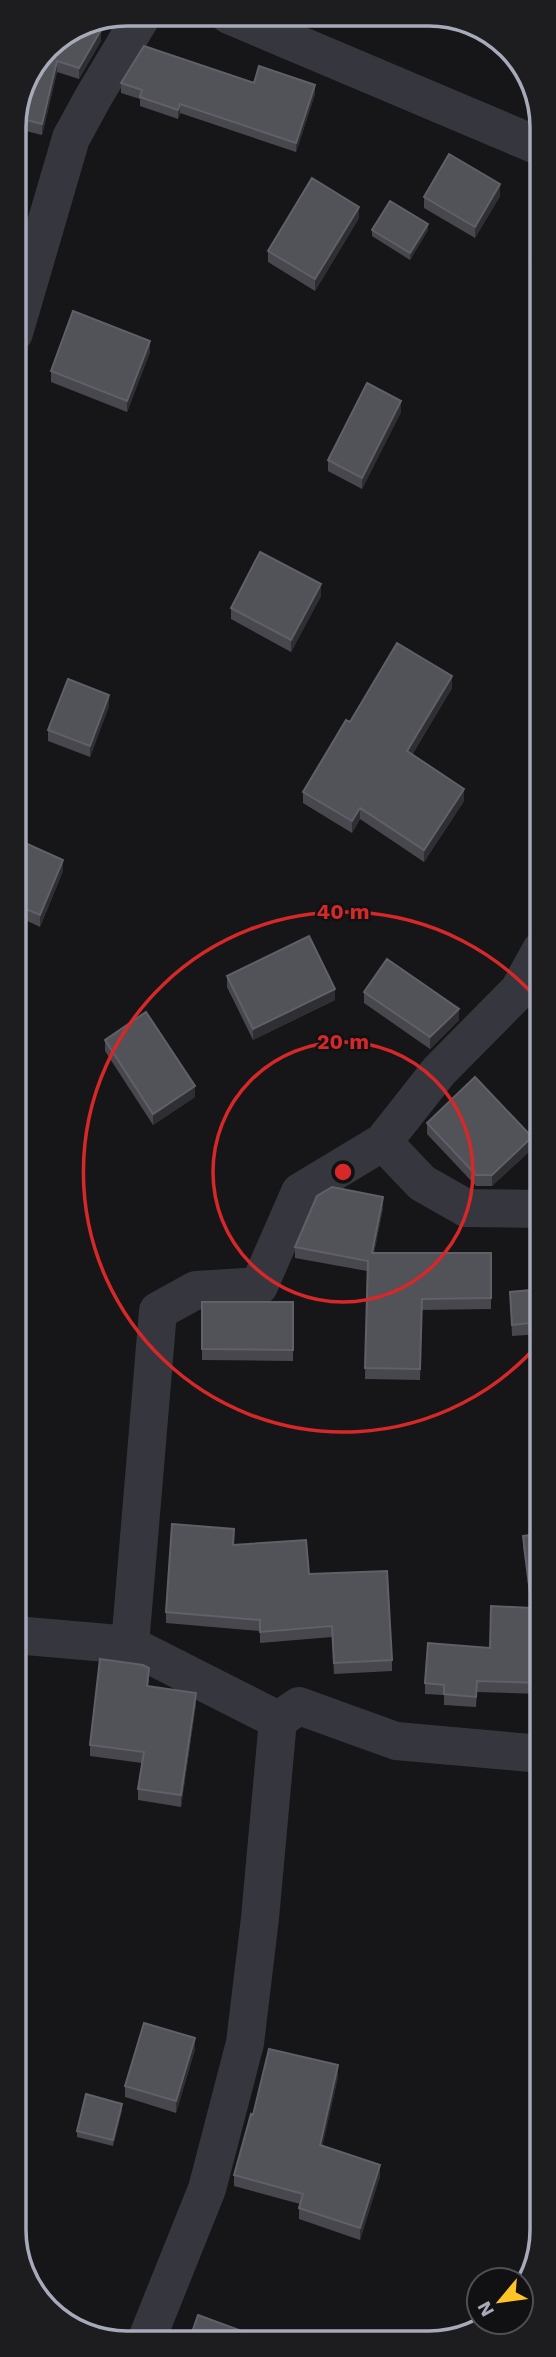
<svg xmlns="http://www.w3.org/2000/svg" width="556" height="2357" font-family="'Work Sans',sans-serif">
<rect width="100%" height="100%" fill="#161618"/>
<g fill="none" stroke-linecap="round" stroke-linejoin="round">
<path stroke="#36373e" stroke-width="38" d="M229,15L541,147
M14,333L71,138L94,96L143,14
M383,1142L422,1183L466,1208L541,1209
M15,1635L130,1645L278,1720L260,1918L245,2043L207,2189L146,2341
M130,1645L158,1311L196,1290L259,1286L300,1192L383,1142L439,1071L519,990L541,950
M278,1720L299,1706L396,1741L542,1754"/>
</g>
<path fill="#47474d" d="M101,34V41L79,79L57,72L42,135L14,128V120L47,47Z
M121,83H254L315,94L296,152L180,113L178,119L140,106V99L121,93Z
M500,196L475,238L424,208V197Z
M359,218L315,291L268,262V251Z
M372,230H428L410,260L372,236Z
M541,240V277L530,272V260Z
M150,352L127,412L51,382V371Z
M401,412L362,489L328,471V460Z
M321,596L291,652L231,619V608Z
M452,688L412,755L464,801L424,862L360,819L352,833L303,803V792L350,722Z
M109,706L90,757L48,741V730Z
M14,838L63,871L40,927L21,918L15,924Z
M227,976L335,1000L253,1040L227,987Z
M364,992L459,1020L430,1049L364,1003Z
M105,1040L195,1097L153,1125L105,1051Z
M427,1123L532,1149L492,1186H476L427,1134Z
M383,1208L374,1253L491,1298V1309L422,1310L420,1380L365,1379L367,1271L295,1258V1247Z
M541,1289V1334L512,1336L510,1292Z
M202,1302H293V1361L202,1360Z
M542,1533V1694L477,1692L476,1707L444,1705V1695L425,1694V1683L490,1648L531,1608L523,1547V1536Z
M234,1545L309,1574L392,1660V1671L334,1674L332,1637L260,1643V1631L166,1623V1612Z
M149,1679L148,1686L196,1704L181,1807L138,1800V1789L142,1763L90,1756V1745Z
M195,2049L176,2113L125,2097V2086Z
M338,2077L322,2146L380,2176L360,2240L299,2219V2208L300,2204L234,2186V2175L253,2115Z
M122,2110L113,2146L77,2137V2131Z"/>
<path fill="#2f2f33" d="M105,23L101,34V41L79,79V68L101,25Z
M57,61V72L42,135V124Z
M315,85V94L296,152V143Z
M180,104V113L178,119V110Z
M500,184V196L475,238V227Z
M359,207V218L315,291V279Z
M428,224V230L410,260V253Z
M150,341V352L127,412V401Z
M401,401V412L362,489V478Z
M21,558V569L14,584V573Z
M321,584V596L291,652V640Z
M452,676V688L407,763V751Z
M109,695V706L90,757V746Z
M464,789V801L424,862V850Z
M360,808V819L352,833V821Z
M63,860V871L40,927V915Z
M21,907V918L15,924V913Z
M335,989V1000L253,1040V1029Z
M459,1009V1020L430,1049V1037Z
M195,1086V1097L153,1125V1114Z
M532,1137V1149L492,1186V1175Z
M383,1197V1208L372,1264V1253Z
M196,1693V1704L181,1807V1795Z
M195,2038V2049L176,2113V2101Z
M338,2065V2077L320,2157V2145Z
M122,2104V2110L113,2146V2140Z
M380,2165V2176L360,2240V2228Z"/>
<path fill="#525259" stroke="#5f6068" stroke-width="2" d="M101,25L99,29L101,30L79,68L57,61L42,124L15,117L47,47Z
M144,46L254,83L259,66L315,85L296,143L180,104L178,110L140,97L142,90L121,83Z
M449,154L500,184L475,227L424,197Z
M312,178L359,207L315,279L268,251Z
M390,201L428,224L410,253L372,230Z
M541,240V266L530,260Z
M73,311L150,341L127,401L51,371Z
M367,383L401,401L362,478L328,460Z
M260,552L321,584L291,640L231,608Z
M14,555L21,558L14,573Z
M397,643L452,676L407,751L464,789L424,850L360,808L352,821L303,792L346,720L350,722Z
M68,679L109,695L90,746L48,730Z
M14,838L63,860L40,915L21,907L15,913Z
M309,936L335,989L253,1029L227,976Z
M387,959L459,1009L430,1037L364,992Z
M146,1012L195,1086L153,1114L105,1040Z
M475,1077L532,1137L492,1175H476L427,1123Z
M332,1187L383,1197L372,1253H491V1298L422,1299L420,1369L365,1368L368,1261L295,1247L317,1196Z
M541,1289V1322L512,1325L510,1292Z
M202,1302H293V1350L202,1349Z
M172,1524L234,1529L233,1545L306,1540L309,1574L387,1571L392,1660L334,1663L332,1626L260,1632V1620L166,1612Z
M542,1533V1683L477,1681L476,1697L444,1694V1685L425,1683L428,1643L490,1648L491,1606L532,1608L523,1536Z
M100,1659L143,1665L149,1668L147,1686L196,1693L181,1795L138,1789L144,1752L90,1745Z
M144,2023L195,2038L176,2101L125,2086Z
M269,2049L338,2065L320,2145L380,2165L360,2228L299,2208L303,2194L234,2175L251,2114L253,2115Z
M86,2094L122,2104L113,2140L77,2131Z
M198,2315L269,2341H189Z"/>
<g fill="none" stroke="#d62828" stroke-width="3.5">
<circle cx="343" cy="1172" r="130"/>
<path d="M541 1341A260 260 0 1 1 541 1003"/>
</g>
<path d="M0 0H556V2357H0ZM127 26H429A101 101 0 0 1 530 127V2230A101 101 0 0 1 429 2331H127A101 101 0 0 1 26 2230V127A101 101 0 0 1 127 26Z" fill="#1d1d20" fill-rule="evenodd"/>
<path fill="none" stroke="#a7abb9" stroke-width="3.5" d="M127 26H429A101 101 0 0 1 530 127V2230A101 101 0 0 1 429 2331H127A101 101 0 0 1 26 2230V127A101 101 0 0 1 127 26Z"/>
<circle cx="343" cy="1172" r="10" fill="#d62828" stroke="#111113" stroke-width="3.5"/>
<g font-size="21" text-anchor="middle" font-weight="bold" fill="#d62828" stroke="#111113" stroke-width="5" stroke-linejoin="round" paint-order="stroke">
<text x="343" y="919">40 m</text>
<text x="343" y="1049">20 m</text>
</g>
<g transform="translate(500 2301) rotate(241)"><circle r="33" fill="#111113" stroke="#4d4f55" stroke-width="2"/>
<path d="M0-5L12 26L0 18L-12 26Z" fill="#ffc327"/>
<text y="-10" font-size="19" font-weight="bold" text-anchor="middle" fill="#a7abb9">N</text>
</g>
</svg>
